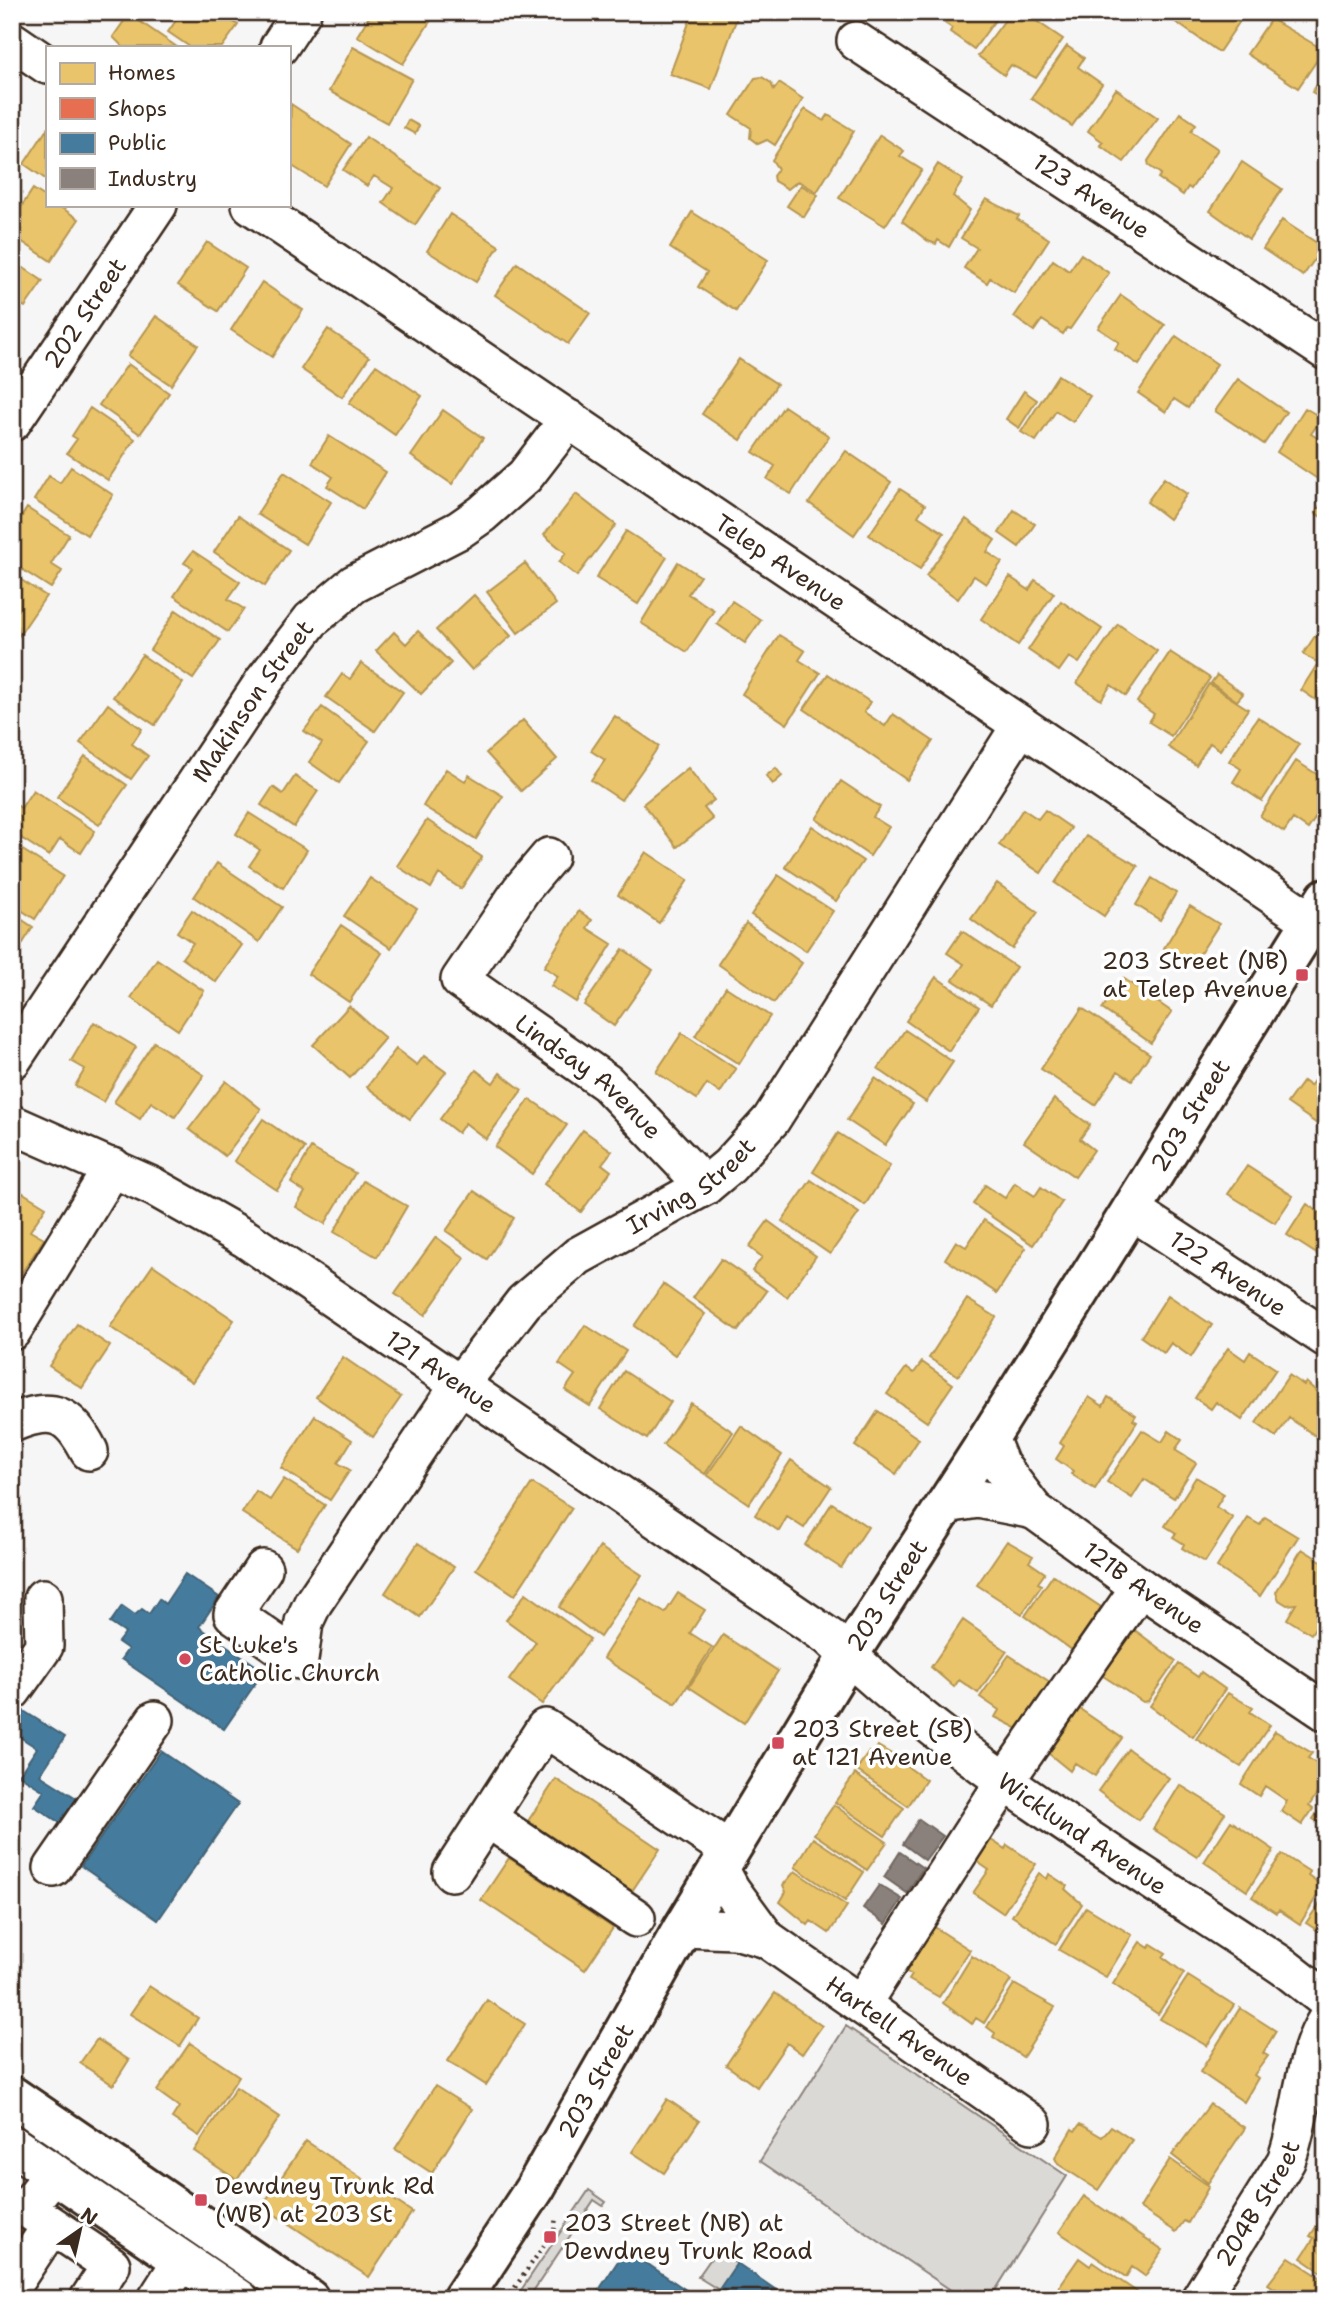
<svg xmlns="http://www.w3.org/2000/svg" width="1338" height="2311" font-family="'Shantell Sans',sans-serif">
<rect width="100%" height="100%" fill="#f7f6f6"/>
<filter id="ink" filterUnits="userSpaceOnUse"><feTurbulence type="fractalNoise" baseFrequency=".0143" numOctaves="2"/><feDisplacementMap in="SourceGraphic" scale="14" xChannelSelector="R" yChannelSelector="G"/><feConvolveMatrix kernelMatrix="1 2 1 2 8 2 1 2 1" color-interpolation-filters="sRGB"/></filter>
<g filter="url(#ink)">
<path fill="#dbd9d6" stroke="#8b827a" stroke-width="2" d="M846,2026L1067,2176L990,2299H964L760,2161Z
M589,2190L606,2202L603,2206L594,2200L528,2299H515Z
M722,2255L737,2264L719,2290L698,2277L712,2257Z"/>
<path fill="#e9c46a" stroke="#b59653" stroke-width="2" d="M74,12H90L85,20Z
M182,12H219L238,25L222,47H190L168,32Z
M372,12H418L431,20L403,64L357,36Z
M432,12H448L443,20Z
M693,12H739L711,89L670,74Z
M937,12H1001L974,49L950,32L952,28L934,16Z
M1011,12H1023L1063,39L1036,78L1011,65L1004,75L978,56Z
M1161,12H1236L1233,16L1240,21L1219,52Z
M129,14L177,47H123L113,37Z
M1271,19L1324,50L1298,88L1247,54Z
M1067,46L1084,58L1078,67L1102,84L1072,126L1031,98Z
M353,47L412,79L387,123L329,91Z
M1326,72V101L1312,92Z
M762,77L771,83L774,90L779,83L803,99L775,145L767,140L758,144L750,138L751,128L731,115L755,78Z
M1116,89L1158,118L1124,162L1100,145L1103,142L1088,131Z
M291,104L351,144L324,186L289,164Z
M805,109L824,121L828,115L854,131L817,192L798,181L788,189L774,181L773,176L778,169L772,160Z
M1180,113L1196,124L1191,131L1218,149L1191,189L1188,187L1183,195L1158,178L1161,174L1149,166L1148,161Z
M408,120L419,126L415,134L404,128Z
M47,129V180L24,164Z
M880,135L904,151L900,156L922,170L885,226L839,198Z
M366,137L440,188L415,225L383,203L393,188L374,176L367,186L343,170Z
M1242,162L1282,189L1249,239L1210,211Z
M938,164L963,180L953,196L970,210L949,247L938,240L936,244L928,241L902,221Z
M801,185L818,195L804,217L787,206Z
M33,189L47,198V205H57L79,219L51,261L12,235V221Z
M986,199L1019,216L1017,219L1049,239L1014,293L990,278L987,283L964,268L977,248L961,238Z
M692,212L768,260L736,311L698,287L707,272L670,248Z
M450,214L499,246L476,282L427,251Z
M1282,220L1323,247L1303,276L1263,249Z
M207,242L246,268L218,311L178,285Z
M1081,254L1109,273L1070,329L1067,328L1063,334L1042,320L1034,331L1014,317L1053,260L1069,271Z
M12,260L43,281L25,307L12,299Z
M517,263L590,313L568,344L495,295Z
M262,282L303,310L272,357L231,330Z
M1121,295L1165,325L1139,365L1115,349L1119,342L1098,328Z
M156,316L198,345L171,385L128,356Z
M328,329L369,357L342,397L301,369Z
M1176,336L1217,364L1188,408L1174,399L1166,412L1138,393Z
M739,359L777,384L741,440L702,414Z
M128,364L169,393L140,434L99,405Z
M376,365L422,396L395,435L349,403Z
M1058,375L1090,396L1073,422L1056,411L1036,441L1021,432Z
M1238,379L1286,412L1264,444L1215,411Z
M1024,391L1037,400L1019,428L1006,419Z
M784,406L829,436L791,494L767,479L775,466L753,452Z
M90,408L135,439L108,480L67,453L77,439L72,436Z
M1305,408L1322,418L1311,434L1326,443L1325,484L1277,452Z
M443,410L483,438L452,484L411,456Z
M329,436L386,472L363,509L327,486L333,477L312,463Z
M846,451L891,482L854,535L809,503Z
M71,467L113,495L87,535L34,500L49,476L60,483Z
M284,472L331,502L305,544L257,514Z
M1164,478L1187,494L1169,519L1147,502Z
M900,489L925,505L918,516L944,533L920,569L869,535Z
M576,494L616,525L577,576L559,562L566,553L544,535Z
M1326,498V520L1315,513Z
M27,508L69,535L51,564L62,571L51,588L12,563V532Z
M1014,510L1035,524L1019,547L999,533Z
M238,516L289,550L265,586L214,552Z
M966,519L995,540L987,552L1002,562L986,584L974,576L958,599L926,576Z
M626,531L667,557L638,604L596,578Z
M193,551L240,582L228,599L244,609L228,632L174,596L193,568L184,563Z
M678,562L700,576L688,594L714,610L687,652L641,623Z
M525,563L556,604L518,633L487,592Z
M12,574L46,596L16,640L12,638Z
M1010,577L1029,590L1035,580L1054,593L1018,645L981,619Z
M474,595L511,636L472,670L436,630Z
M732,601L761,620L745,643L717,624Z
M1061,601L1102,629L1079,663L1069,657L1059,671L1028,650Z
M176,610L220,640L193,679L150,650Z
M1118,624L1157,651L1126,696L1111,685L1101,700L1077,683Z
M418,631L451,663L421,694L376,651L394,632L406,644Z
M779,635L805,651L799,660L820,673L787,724L742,694Z
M1315,636L1326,643V707L1301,690L1318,663L1303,654Z
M1170,652L1210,678L1171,736L1149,722L1154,714L1137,702Z
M142,655L183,683L155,725L113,697Z
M361,663L403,692L375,731L326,697L342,674L350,679Z
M828,674L870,702L864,712L885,726L893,714L933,741L907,780L804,709Z
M1217,675L1243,694L1237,701L1211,683Z
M1209,684L1248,709L1220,750L1210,743L1196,765L1168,747Z
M108,704L142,729L132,744L148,756L131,779L80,743Z
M322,707L369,741L339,783L309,762L322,743L304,731Z
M615,716L659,746L621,800L591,780L605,760L591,751Z
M1258,717L1299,744L1262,801L1233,782L1241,769L1229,761Z
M523,720L557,759L521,791L486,753Z
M85,756L127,785L99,825L57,797Z
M1296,761L1326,780V802L1308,829L1293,819L1284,832L1260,816Z
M688,768L714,800L704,808L713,819L677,847L643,804Z
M776,768L782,776L773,784L766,776Z
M446,769L465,781L469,775L503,796L476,839L423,806Z
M295,776L318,791L294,827L261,805L273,787L283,794Z
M841,781L880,807L873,817L889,827L870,856L816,819Z
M33,790L95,831L81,853L60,839L49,856L12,832V802L21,808Z
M1023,809L1038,819L1045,810L1071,828L1041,873L999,845Z
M249,813L307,850L283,888L249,866L260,850L236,834Z
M427,820L482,857L461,889L439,874L431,888L397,866Z
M812,826L863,861L836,901L785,867Z
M1086,836L1138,866L1104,916L1055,883Z
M18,847L63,876L35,919L12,904V856Z
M646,852L688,880L659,923L618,895Z
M217,863L282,907L259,942L194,897Z
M778,875L833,911L806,951L751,915Z
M370,878L417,909L391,948L344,916Z
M1152,878L1176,893L1160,920L1136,905Z
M997,883L1038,912L1012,949L971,919Z
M1190,906L1219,924L1192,966L1164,948Z
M192,910L242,945L216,982L182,958L193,943L177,932Z
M579,911L592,920L587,928L612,944L576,1002L551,986L558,976L544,967Z
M12,913L33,927L16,954L12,951Z
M746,923L802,963L774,1003L718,964Z
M341,925L382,953L349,1002L308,974Z
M962,931L1016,967L991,1005L953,980L964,964L947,953Z
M623,949L653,970L614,1026L584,1005Z
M157,959L204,991L178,1030L131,998Z
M936,977L979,1007L949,1051L906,1021Z
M1123,978L1172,1012L1151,1043L1102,1009Z
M726,987L770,1016L739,1064L695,1036Z
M349,1006L385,1038L350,1078L313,1045Z
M1082,1008L1150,1054L1132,1080L1118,1071L1095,1105L1041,1069Z
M94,1022L136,1047L103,1102L75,1086L85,1069L71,1061Z
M905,1030L953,1062L926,1102L878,1069Z
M682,1033L736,1069L720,1093L707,1084L697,1099L656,1072Z
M154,1042L204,1075L175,1117L151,1102L140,1119L114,1102Z
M396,1049L417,1065L424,1056L446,1072L410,1119L367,1087Z
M1326,1064V1130L1287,1103L1303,1081L1310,1086Z
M476,1070L493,1083L500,1073L522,1090L486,1139L465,1123L458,1133L440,1119Z
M875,1078L913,1104L885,1145L847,1120Z
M226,1081L261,1109L225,1156L189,1129Z
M530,1099L567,1125L532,1174L495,1147Z
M1054,1099L1090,1125L1080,1139L1094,1150L1075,1177L1024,1142Z
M263,1119L305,1148L277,1190L234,1161Z
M583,1130L612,1151L602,1164L611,1171L581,1212L544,1184Z
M838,1133L890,1166L865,1205L813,1172Z
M311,1148L355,1173L325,1224L296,1207L305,1192L291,1183Z
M1247,1166L1293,1196L1275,1223L1228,1194Z
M811,1180L859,1213L830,1254L782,1221Z
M363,1181L407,1206L377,1257L334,1232Z
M1015,1183L1035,1196L1041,1187L1062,1202L1033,1245L973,1204L985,1185L1005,1198Z
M12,1186L46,1207L30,1231L44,1239L17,1280L12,1277Z
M474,1191L514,1218L487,1259L446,1231Z
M1307,1204L1326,1217V1260L1287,1235Z
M984,1220L1026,1248L997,1293L945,1259L956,1241L966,1247Z
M768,1221L816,1256L787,1297L752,1271L762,1257L749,1247Z
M436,1237L465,1258L425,1315L395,1294Z
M721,1259L767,1291L738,1331L693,1298Z
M153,1265L234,1320L192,1382L110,1327Z
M663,1284L705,1314L675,1355L634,1326Z
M1168,1295L1212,1325L1191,1357L1171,1343L1164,1353L1141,1337Z
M967,1299L996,1317L958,1376L929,1358Z
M77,1324L110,1346L82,1388L49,1366Z
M585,1325L626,1351L590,1406L565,1390L575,1375L559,1364Z
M1228,1348L1245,1360L1250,1352L1276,1369L1242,1420L1216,1402L1211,1409L1195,1398Z
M343,1357L401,1397L373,1437L316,1397Z
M922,1362L953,1384L927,1422L887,1394L906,1368L914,1373Z
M624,1371L671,1402L647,1439L600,1409Z
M1289,1375L1304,1385L1306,1382L1326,1400V1443L1289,1418L1276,1437L1256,1423Z
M1089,1397L1103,1406L1108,1397L1136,1415L1133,1420L1137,1422L1095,1489L1071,1474L1073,1471L1056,1459L1064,1446L1060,1443Z
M691,1403L733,1432L705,1474L663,1445Z
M878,1411L919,1439L896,1474L855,1446Z
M315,1416L352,1440L338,1463L350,1470L330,1500L281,1468Z
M741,1426L782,1455L749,1504L707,1475Z
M1142,1430L1162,1442L1169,1431L1182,1440L1175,1450L1196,1463L1174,1498L1144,1479L1132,1498L1107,1482Z
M791,1460L831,1487L804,1528L787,1517L779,1531L755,1515Z
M1196,1477L1224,1494L1216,1507L1233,1518L1205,1562L1182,1548L1184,1544L1173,1537L1176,1533L1165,1526Z
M284,1479L325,1505L297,1548L242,1513L256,1491L270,1500Z
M532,1483L572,1508L515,1595L476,1569Z
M832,1503L868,1527L841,1568L805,1545Z
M1265,1517L1298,1537L1260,1596L1217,1567L1248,1518L1260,1525Z
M1007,1541L1033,1556L1029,1562L1045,1573L1038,1583L1042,1585L1022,1614L977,1585Z
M418,1543L454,1567L420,1617L385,1593Z
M600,1547L642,1575L600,1637L559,1607Z
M1302,1549L1326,1564V1611L1311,1634L1287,1619L1296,1604L1287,1605L1279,1600L1276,1592Z
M1053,1575L1101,1607L1072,1650L1025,1616Z
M526,1593L590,1639L542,1704L509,1680L536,1642L506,1620Z
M678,1593L705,1610L690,1633L712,1647L676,1704L603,1658L641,1598L665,1613Z
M963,1620L1007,1651L978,1693L959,1680L954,1687L931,1667Z
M1132,1628L1176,1661L1148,1701L1143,1702L1100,1674Z
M1326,1630V1645L1319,1641Z
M723,1635L778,1671L744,1723L689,1687Z
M1009,1655L1053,1684L1022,1731L995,1717L999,1710L980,1697Z
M1179,1664L1198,1677L1201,1672L1225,1689L1193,1737L1150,1706Z
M1228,1693L1253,1708L1250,1712L1270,1725L1241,1767L1196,1739Z
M1077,1707L1122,1738L1095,1776L1075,1763L1070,1771L1048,1753Z
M1275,1731L1312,1753L1308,1758L1326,1769V1780L1309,1806L1313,1809L1302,1825L1281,1811L1287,1801L1265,1786L1259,1796L1241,1784Z
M878,1746L910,1765L908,1767L926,1780L908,1806L856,1770L869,1752L873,1755Z
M1128,1749L1169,1778L1138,1820L1098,1791Z
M855,1774L904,1808L885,1836L835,1802Z
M556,1779L660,1849L632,1891L528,1821Z
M1180,1785L1225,1813L1197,1857L1153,1829Z
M1326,1800V1827L1313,1819Z
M834,1805L887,1842L867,1870L814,1834Z
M1231,1821L1274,1850L1247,1891L1204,1862Z
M813,1838L864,1872L845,1901L795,1867Z
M988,1838L1005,1849L1007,1845L1036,1864L1003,1913L973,1893L989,1870L973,1859Z
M1282,1854L1310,1872L1308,1875L1323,1886L1300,1924L1279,1910L1276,1913L1252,1897Z
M509,1858L613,1928L585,1970L481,1900Z
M795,1871L847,1906L829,1933L811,1921L808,1925L780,1902L786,1892L783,1885Z
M1039,1873L1047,1879L1049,1874L1067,1886L1065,1889L1082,1904L1056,1944L1012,1916Z
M1326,1894V1936L1306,1923Z
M1086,1907L1132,1935L1106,1977L1059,1950Z
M933,1926L970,1950L939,1997L909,1980L912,1975L903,1970Z
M1140,1942L1149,1948L1151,1944L1166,1953L1163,1957L1184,1973L1158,2014L1113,1984Z
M972,1956L1011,1980L984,2023L976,2018L972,2024L943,2003Z
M1188,1976L1234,2005L1207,2046L1160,2019Z
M1014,1984L1055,2007L1023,2057L993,2037L995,2033L987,2027Z
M149,1986L198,2018L180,2046L130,2014Z
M775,1993L822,2026L802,2054L787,2043L757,2087L726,2065Z
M487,2000L525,2024L486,2085L448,2061Z
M1240,2008L1276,2031L1263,2053L1268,2056L1254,2075L1258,2078L1244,2102L1200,2072Z
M97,2039L129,2060L113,2085L80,2063Z
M190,2043L239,2076L199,2136L172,2118L179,2107L157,2091Z
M435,2086L472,2109L432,2173L395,2149Z
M236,2087L280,2117L237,2180L194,2151Z
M667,2099L699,2121L664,2173L632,2152Z
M1210,2104L1245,2128L1208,2183L1172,2155Z
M1080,2124L1102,2137L1111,2126L1132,2140L1098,2190L1058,2164L1055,2158L1072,2129L1075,2131Z
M306,2141L412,2212L369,2277L262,2206Z
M1170,2159L1209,2186L1188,2223L1184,2221L1176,2232L1140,2208Z
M1084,2196L1163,2250L1145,2276L1132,2267L1126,2277L1059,2232Z
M1326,2212V2275L1301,2258L1314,2238L1310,2236Z
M1289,2257L1326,2281V2299H1270L1276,2289L1268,2284Z
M1079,2258L1090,2266L1093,2262L1137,2292L1133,2299H1068L1056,2291Z"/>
<path fill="#e76f51" stroke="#b35a42" stroke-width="2" d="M12,2210L34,2225L12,2257Z"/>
<path fill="#457b9d" stroke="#426377" stroke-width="2" d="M185,1574L219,1597L199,1627L264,1671L224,1729L121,1659L128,1649L118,1642L125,1633L110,1623L122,1606L135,1615L142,1609L149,1614L159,1599L165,1604Z
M19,1708L65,1737L40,1775L78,1799L62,1824L34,1806L44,1791L19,1775L37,1748L12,1732V1718Z
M161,1751L238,1804L158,1920L81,1866Z
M12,1845L22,1851L12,1865Z
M626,2249L699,2299H593Z
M737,2263L789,2299H719L718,2291Z"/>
<path fill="#8a817c" stroke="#726760" stroke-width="2" d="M919,1819L943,1836L925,1860L903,1844Z
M900,1852L923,1868L907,1893L884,1877Z
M879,1885L902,1899L886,1924L863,1908Z"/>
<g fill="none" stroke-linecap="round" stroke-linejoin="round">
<g stroke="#3b2a1e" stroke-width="42">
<g id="minor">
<path d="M12,41L47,65"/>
<path id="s1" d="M856,41L1326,351"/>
<path d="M279,47L302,12"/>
<path id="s2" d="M251,205L1311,921"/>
<path id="s3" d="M12,422L158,205"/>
<path id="s4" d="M549,857L521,890L460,980L607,1083L705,1186"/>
<path id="s5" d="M12,1060L264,681L311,620L354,584L459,530L482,514L525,476L569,419"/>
<path id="s6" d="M12,1124L154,1187L246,1239L829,1637C963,1767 1129,1864 1284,1967L1326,2000"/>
<path id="s7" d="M1131,1210L1326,1338"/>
<path d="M12,1331L113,1167"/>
<path d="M12,1423C53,1406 69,1413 89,1451"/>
<path id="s8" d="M989,1438L1000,1465L1034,1510L1140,1587L1326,1712"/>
<path d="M946,1504L978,1499L1034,1510"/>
<path id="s9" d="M263,1569L233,1614L299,1660L304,1622L313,1603L461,1383L524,1302L578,1256L705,1186L729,1166L771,1120L1021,725"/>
<path d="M12,1691L44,1646L43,1598"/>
<path d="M487,1818L636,1918"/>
<path d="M53,1868L155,1720"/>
<path id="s10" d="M719,1868L731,1890L767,1939L1032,2124"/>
<path d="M452,1872L545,1728L729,1850"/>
<path d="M683,1928L735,1930L767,1939"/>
<path d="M862,2003L1005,1781L1140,1587"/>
<path d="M54,2173L26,2208L111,2265L89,2299"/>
<path d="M12,2285L51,2226"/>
<path d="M157,2299L182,2260"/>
<path id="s11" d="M1200,2299L1286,2161C1303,2117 1301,2062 1326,2021"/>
</g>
</g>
<g stroke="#3b2a1e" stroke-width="44">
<g id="major">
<path d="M12,2096L309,2299"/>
<path d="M12,2145L239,2299"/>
<path id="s12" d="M462,2299L535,2188L683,1928L848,1656L989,1438L1326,898"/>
</g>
</g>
<path stroke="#3b2a1e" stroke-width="4.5" stroke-dasharray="2 5" stroke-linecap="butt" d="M507,2299L554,2231L556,2217"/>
<use href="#minor" stroke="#fff" stroke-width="37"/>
<use href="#major" stroke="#fff" stroke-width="38"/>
</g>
</g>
<g fill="#d1495b" stroke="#fff" stroke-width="2.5">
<rect x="1295" y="968" width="14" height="14" rx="3.5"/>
<circle cx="185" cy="1659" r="7"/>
<rect x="771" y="1736" width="14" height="14" rx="3.5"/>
<rect x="194" y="2193" width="14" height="14" rx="3.5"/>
<rect x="543" y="2230" width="14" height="14" rx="3.5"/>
</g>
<g text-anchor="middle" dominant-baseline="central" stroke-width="7" stroke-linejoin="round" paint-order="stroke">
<g font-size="24" fill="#3b2a1e" stroke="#fff">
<text stroke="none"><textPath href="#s1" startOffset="282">123 Avenue</textPath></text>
<text stroke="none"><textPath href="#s3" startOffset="131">202 Street</textPath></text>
<text stroke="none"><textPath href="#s2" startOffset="639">Telep Avenue</textPath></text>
<text stroke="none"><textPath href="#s5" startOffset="432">Makinson Street</textPath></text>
<text stroke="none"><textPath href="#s4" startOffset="313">Lindsay Avenue</textPath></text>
<text stroke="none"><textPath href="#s12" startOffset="1390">203 Street</textPath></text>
<text stroke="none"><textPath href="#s9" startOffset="766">Irving Street</textPath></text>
<text stroke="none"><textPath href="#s7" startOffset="116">122 Avenue</textPath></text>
<text stroke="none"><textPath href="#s6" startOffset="497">121 Avenue</textPath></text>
<text stroke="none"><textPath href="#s8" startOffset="220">121B Avenue</textPath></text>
<text stroke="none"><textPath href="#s12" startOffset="822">203 Street</textPath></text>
<text stroke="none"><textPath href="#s6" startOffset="1288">Wicklund Avenue</textPath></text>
<text stroke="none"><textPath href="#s10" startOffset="247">Hartell Avenue</textPath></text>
<text stroke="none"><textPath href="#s12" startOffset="256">203 Street</textPath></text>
<text stroke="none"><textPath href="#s11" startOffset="112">204B Street</textPath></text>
</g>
<g font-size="24" fill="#3b2a1e" stroke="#fff" text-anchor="start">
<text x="1288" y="961" text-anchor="end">203 Street (NB)<tspan x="1288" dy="28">at Telep Avenue</tspan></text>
<text x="199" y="1645">St Luke's<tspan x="199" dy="28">Catholic Church</tspan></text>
<text x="792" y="1729">203 Street (SB)<tspan x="792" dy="28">at 121 Avenue</tspan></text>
<text x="215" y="2186">Dewdney Trunk Rd<tspan x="215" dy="28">(WB) at 203 St</tspan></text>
<text x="564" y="2223">203 Street (NB) at<tspan x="564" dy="28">Dewdney Trunk Road</tspan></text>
</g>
</g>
<rect width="1338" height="2311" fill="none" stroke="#fff" stroke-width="42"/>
<rect x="21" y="21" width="1296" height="2269" fill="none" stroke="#3b2a1e" stroke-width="2.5" filter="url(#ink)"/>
<rect x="46" y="46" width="245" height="161" fill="#ffffff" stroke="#b1aaa5" stroke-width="2"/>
<rect x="60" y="63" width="35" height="21" fill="#e9c46a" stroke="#b1aaa5" stroke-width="2"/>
<text x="108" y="80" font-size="21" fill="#3b2a1e">Homes</text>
<rect x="60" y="98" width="35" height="21" fill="#e76f51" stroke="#b1aaa5" stroke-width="2"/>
<text x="108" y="116" font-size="21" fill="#3b2a1e">Shops</text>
<rect x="60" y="133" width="35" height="21" fill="#457b9d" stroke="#b1aaa5" stroke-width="2"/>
<text x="108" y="150" font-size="21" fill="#3b2a1e">Public</text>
<rect x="60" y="168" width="35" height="21" fill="#8a817c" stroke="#b1aaa5" stroke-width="2"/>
<text x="108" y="186" font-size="21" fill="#3b2a1e">Industry</text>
<g transform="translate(80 2230) rotate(34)" stroke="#ffffff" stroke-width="5" paint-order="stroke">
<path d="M0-5L12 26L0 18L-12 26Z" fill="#3b2a1e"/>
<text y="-10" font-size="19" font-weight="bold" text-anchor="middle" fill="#3b2a1e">N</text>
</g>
</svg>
